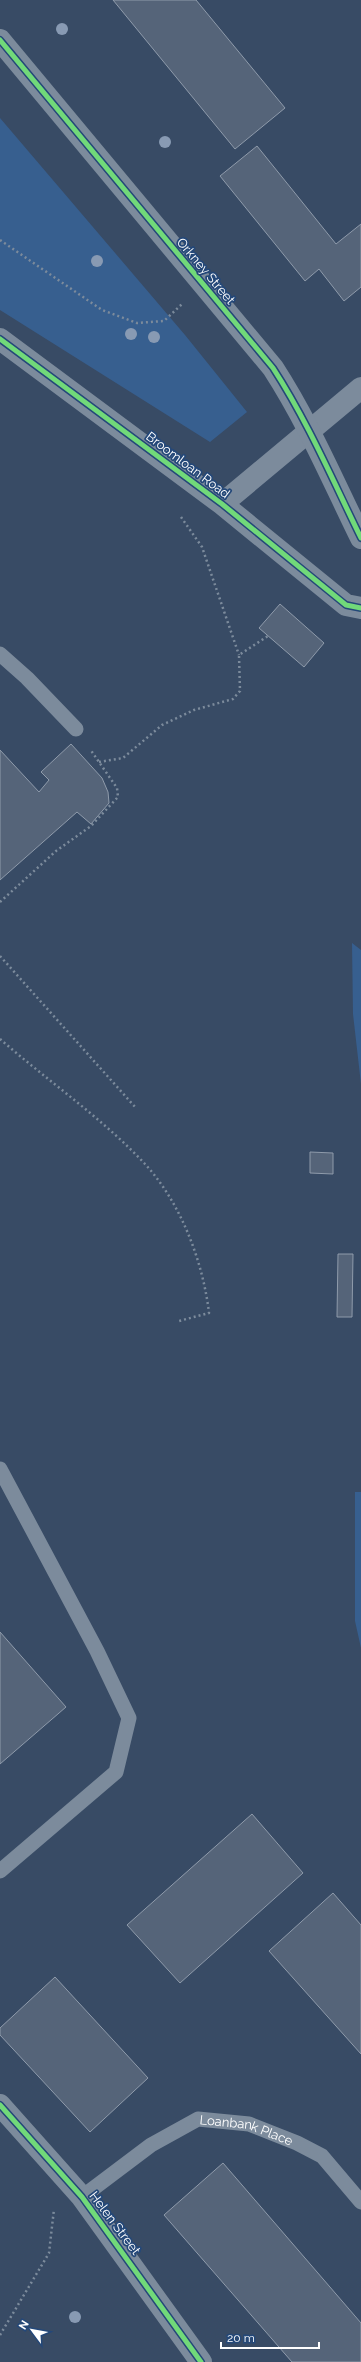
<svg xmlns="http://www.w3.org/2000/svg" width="361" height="2362" font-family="Raleway,sans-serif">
<rect width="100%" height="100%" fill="#384b65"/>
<path fill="#375f8f" d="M0,118L185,335L247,412L210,442L0,310Z
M352,943L361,950V1084L353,1014Z
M355,1492H361V1648L355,1621Z"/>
<path fill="#556479" stroke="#8f9bab" d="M113,0H196L285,108L235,149Z
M257,146L336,244L361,224V287L344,301L319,269L305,281L220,176Z
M280,604L324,643L304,667L259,628Z
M71,744L102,778L108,792L109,803L91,824L77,812L0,880V750L39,792L49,780L41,772Z
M310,1152L333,1153V1174L310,1173Z
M338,1254H353L352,1317H337Z
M0,1632L66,1707L0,1764Z
M252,1814L303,1873L180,1983L127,1925Z
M333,1893L361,1925V2054L269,1951Z
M55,1977L148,2078L90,2132L0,2035V2028Z
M223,2163L361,2323V2362H292L164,2215Z"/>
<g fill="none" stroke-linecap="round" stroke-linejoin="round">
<path stroke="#7c8b9c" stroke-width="2.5" stroke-dasharray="2 3" stroke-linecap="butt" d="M0,240L102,310L137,323L164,321L182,304
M181,517L202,547L239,655
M99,762L123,758L162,725L194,710L233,699L240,691L239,655L268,636
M0,902L56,851L91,826L118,797L117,788L90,749
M0,956L136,1108
M0,1039C48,1081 102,1118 145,1164C181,1203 203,1262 209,1313L179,1321
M0,2335L49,2253L54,2209"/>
<g stroke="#7c8b9c" stroke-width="15">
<path d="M0,654L27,678L76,729"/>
<path d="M0,1469L97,1651L129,1718L116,1772L0,1871"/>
<path id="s1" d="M82,2197L151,2145L198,2119L249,2124L297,2143L322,2156L361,2202"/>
</g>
<path stroke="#7c8b9c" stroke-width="22" d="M0,339L222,504L346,605L361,608
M222,504L361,388"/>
<path stroke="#7c8b9c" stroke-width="22" d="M0,40L273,368C308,422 333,481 361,538
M0,2105L82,2197L201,2362"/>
<g stroke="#244879" stroke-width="8">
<path id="cycleway" d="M0,40L273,368C308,422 333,481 361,538
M0,339L222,504L346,605L361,608
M0,2105L82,2197L201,2362"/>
</g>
<use href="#cycleway" stroke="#71d979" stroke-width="5"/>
</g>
<g fill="#889ab3">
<circle cx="62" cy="29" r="6"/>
<circle cx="165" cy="142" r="6"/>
<circle cx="97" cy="261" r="6"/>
<circle cx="131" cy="334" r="6"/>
<circle cx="154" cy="337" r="6"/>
<circle cx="75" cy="2317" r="6"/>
</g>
<g text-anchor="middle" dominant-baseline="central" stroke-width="3.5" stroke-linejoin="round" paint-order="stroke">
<g font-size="13" fill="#fff" stroke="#244879">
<text transform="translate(206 271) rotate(50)">Orkney Street</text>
<text transform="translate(188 465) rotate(37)">Broomloan Road</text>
<text stroke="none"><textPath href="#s1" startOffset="190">Loanbank Place</textPath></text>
<text transform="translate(115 2223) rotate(53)">Helen Street</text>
</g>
</g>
<g transform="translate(32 2330) rotate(302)" stroke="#244879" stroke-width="3" paint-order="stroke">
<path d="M0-3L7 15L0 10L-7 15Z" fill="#ffffff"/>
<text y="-6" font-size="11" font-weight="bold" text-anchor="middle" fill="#ffffff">N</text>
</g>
<path d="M221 2342v6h98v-6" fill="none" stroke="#ffffff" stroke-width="2"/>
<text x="227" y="2342" font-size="12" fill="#ffffff" stroke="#244879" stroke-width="3" paint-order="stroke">20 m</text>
</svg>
